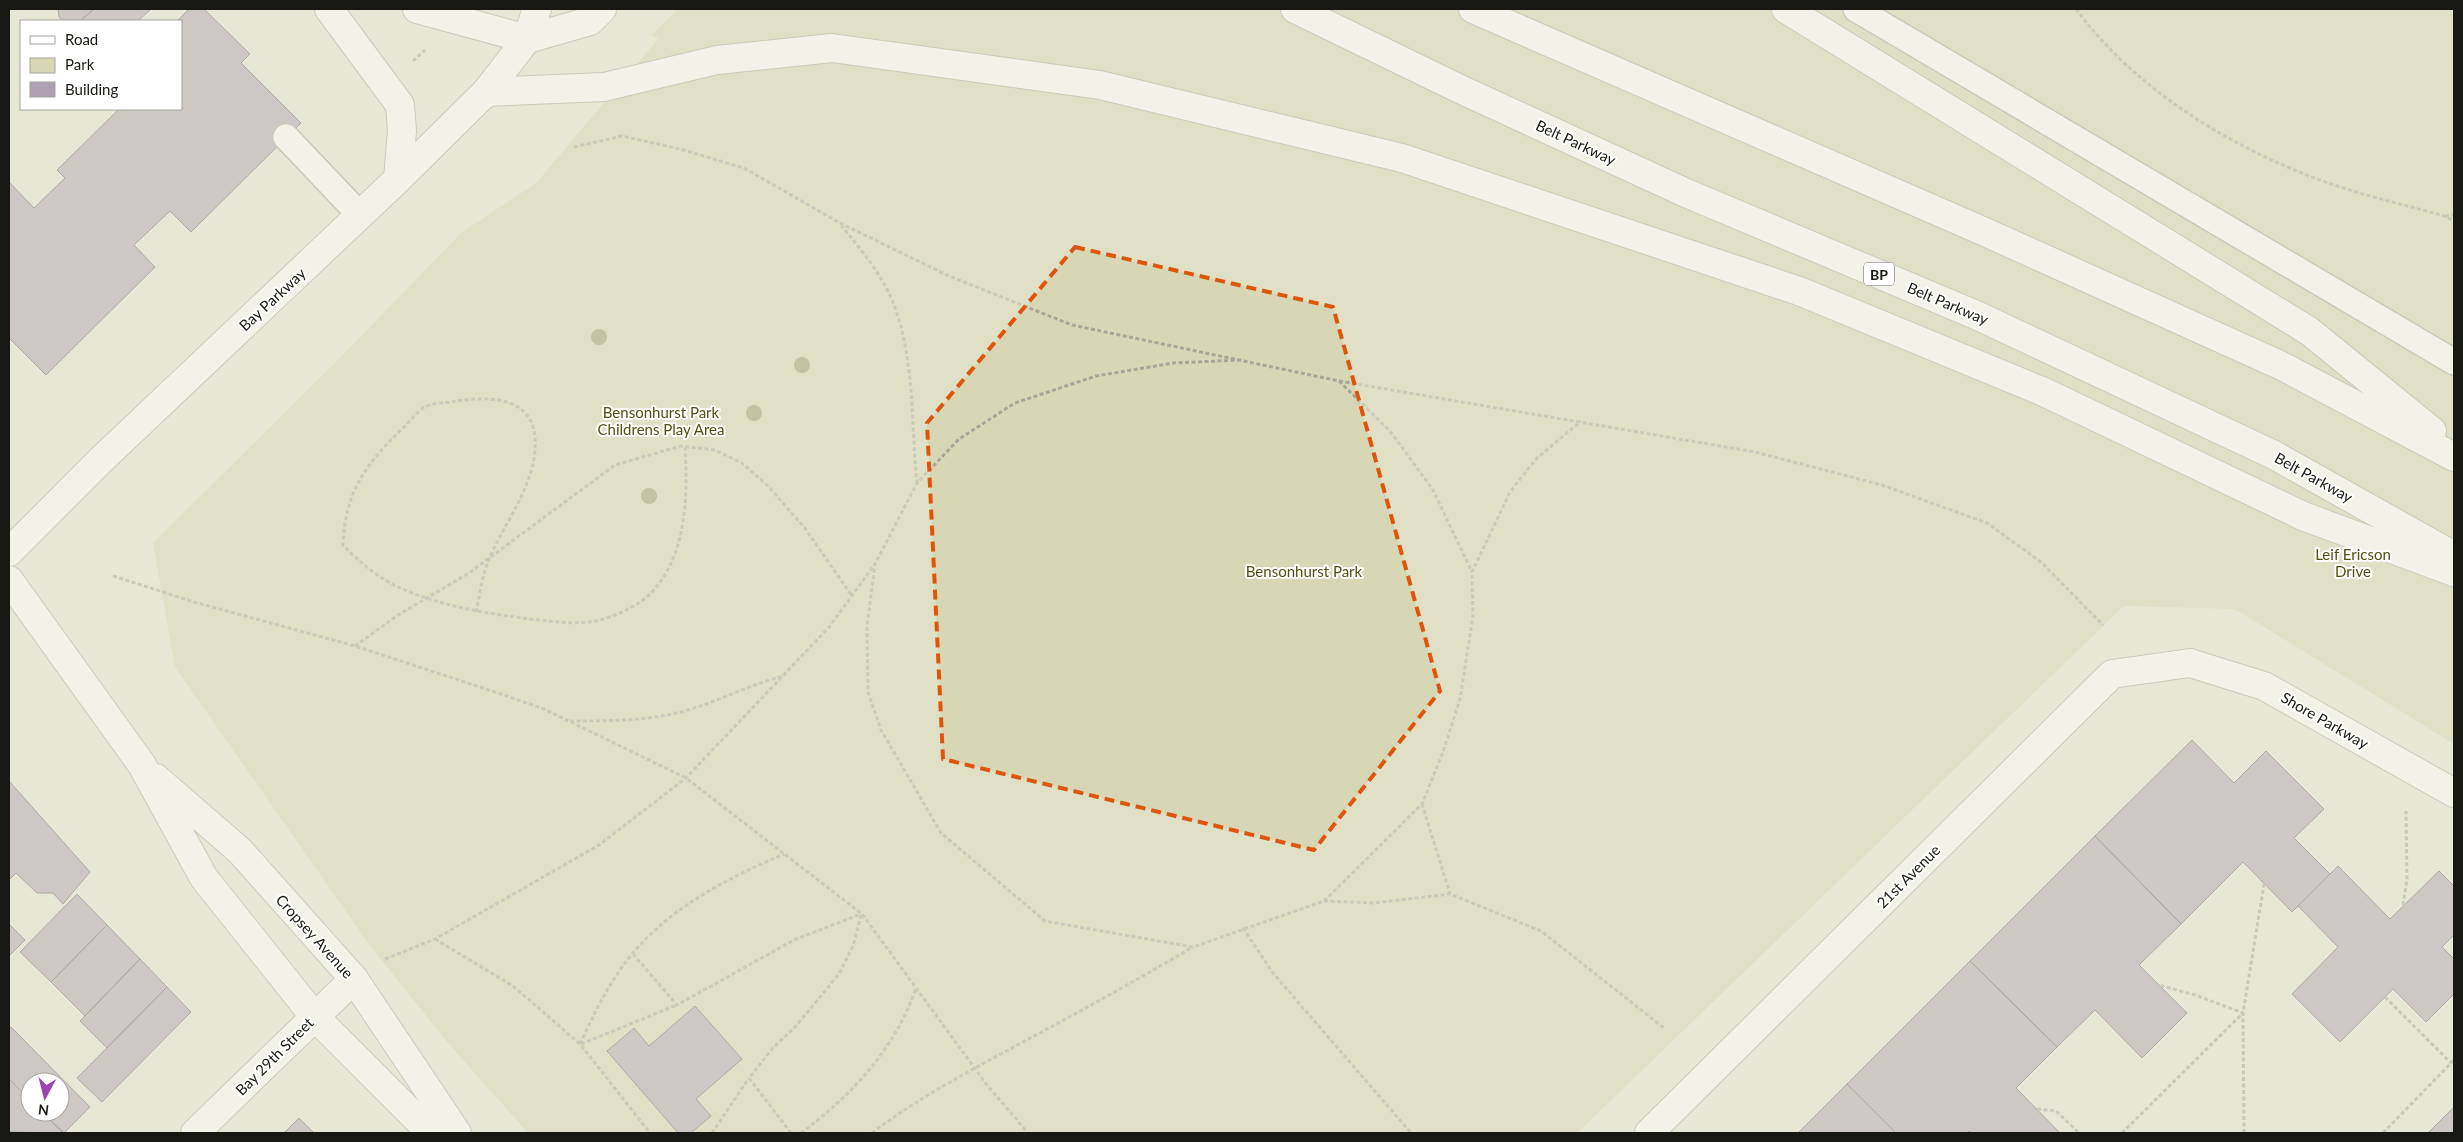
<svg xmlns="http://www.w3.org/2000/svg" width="2463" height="1142" font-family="Lato,sans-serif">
<rect width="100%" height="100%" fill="#e7e7d6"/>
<path fill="#d7d7b5" d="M678,9H2454V744L2235,609L2124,606L1577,1133H528L448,1043L368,943L175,667L153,543L338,360L461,233L536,183L658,39L651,35Z"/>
<path fill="#aea2b0" stroke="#675d69" d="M58,9H94L80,21H63L59,17Z
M94,9H151L138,21H80Z
M189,9H204L250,54L241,63L301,123L191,232L170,211L134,245L155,267L46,375L9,338V182L34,208L65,178L57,170L119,109H181V21H177Z
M2192,740L2234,783L2266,751L2324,809L2294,838L2330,874L2292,912L2243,862L2181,924L2095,836Z
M9,781L90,872L63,904L53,893H37L16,873L9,880Z
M2095,836L2181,924L2139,965L2187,1013L2142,1058L2095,1010L2057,1047L1970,961Z
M2338,866L2390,919L2439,871L2454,886V935L2442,947L2454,959V994L2426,1022L2393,989L2340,1042L2292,994L2338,947L2298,906Z
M77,894L107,925L51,982L20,952Z
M9,924L25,940L9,956Z
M107,925L140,959L85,1016L51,982Z
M140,959L167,987L107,1048L80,1021Z
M1970,961L2057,1047L2016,1088L2060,1133H1971L1969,1131L1967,1133H1896L1847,1084Z
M167,987L191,1012L102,1102L77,1078Z
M695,1006L742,1059L696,1099L711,1116L691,1133H678L607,1051L634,1028L649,1046Z
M11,1027L90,1107L64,1133L42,1112H60V1082H30V1100L9,1079V1029Z
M9,1079L30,1100V1112H42L63,1133L9,1132Z
M1847,1084L1896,1133H1798Z
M2454,1107V1133H2428Z
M299,1118L314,1133H284Z"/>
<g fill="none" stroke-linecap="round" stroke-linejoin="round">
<g stroke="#a8a998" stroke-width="28">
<path id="service" d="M1856,9L2454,362
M286,137L360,215"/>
</g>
<g stroke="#a8a998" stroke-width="30">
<path id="minor" d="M2190,663L2264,686L2454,793
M195,1133L354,979"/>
</g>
<g stroke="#a8a998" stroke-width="30">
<path id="tertiary" d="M1649,1133L2112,674L2190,663"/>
</g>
<g stroke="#a8a998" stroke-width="30">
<path id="secondary" d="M9,580L142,765L204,878L314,1016L431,1133
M156,778L240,851L354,979L457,1133"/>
</g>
<g stroke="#a8a998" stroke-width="30">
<path id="primary" d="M527,39L590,21L602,9
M9,552L102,459L398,179L486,92L527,39L537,9"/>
</g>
<g stroke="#a8a998" stroke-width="30">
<path id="motorway" d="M329,9L400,105L402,131L398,179
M417,9L527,39
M1295,9L1462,90L1686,193L1976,315L2274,455L2454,556
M1473,9L1985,232L2282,366L2454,457
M1786,9L2309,331L2432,431
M486,92L604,87L717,60L832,48L1100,85L1402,158L1799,291L2044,392L2303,516L2454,572"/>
</g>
<path stroke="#a7a799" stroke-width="3" stroke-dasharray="4 2.5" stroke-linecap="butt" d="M2076,9C2135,89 2228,146 2320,180C2360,195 2403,204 2444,216L2454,221
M413,61L425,50
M574,147L622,136L680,149L744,168L840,223L949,276L1072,325L1339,381L1755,452L1882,485L1987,523L2041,562L2103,625
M2445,216L2454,215
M841,225C861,250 883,275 894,305C915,361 911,424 917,483
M1241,360L1173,363L1096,376L1015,403L959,439L917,483L875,564L867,626L868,692L881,730L941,833L1045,921L1193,947L1324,901L1422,804L1443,752L1460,699L1473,616L1472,572L1510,492L1536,459L1581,421
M1339,381L1390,431L1433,490L1472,572
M113,576L194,602L355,646L492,691L544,709L686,778L862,914L987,1085L1028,1133
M476,612C480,594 482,574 490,557C506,520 538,481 535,438C532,394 483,396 451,402C444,403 432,403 425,407C417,411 410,422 403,428C366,464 345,491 343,545C359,562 379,578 400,588C441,606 485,613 529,619C552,621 574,625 596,621C614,617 638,606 650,594C687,557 688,495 685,447
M355,646L398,615L469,573L615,465L681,446L715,450L742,463L768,486L804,527L852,596
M570,721C604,721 639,721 672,714C711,706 746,685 784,676
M1422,804L1450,894L1541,931L1664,1028
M1324,901L1374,903L1450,894
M2403,905L2407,879L2406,811
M1243,928L1273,973L1411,1133
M435,939L513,986L580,1044L650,1133
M633,954L677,1005L794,940L861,914
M385,959L435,939L599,845L686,778L830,626L875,564
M2385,997L2451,1063
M580,1044C592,1018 604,993 620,970C659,913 723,880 784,854
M581,1044L677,1005
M2037,1109L2056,1111L2079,1133
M712,1133L749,1078
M791,1133L749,1078L773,1048L795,1027L839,974L853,946L861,915
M801,1133C852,1095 895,1049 916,988
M872,1133C919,1097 970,1071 1021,1043C1079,1012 1137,980 1193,947
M2122,1133L2243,1013L2195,995L2159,985
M2244,1133L2243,1013L2264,884
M2383,1133L2454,1060"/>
<use href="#service" stroke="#fff" stroke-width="25"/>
<use href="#minor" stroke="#fff" stroke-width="28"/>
<use href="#tertiary" stroke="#fff" stroke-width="28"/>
<use href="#secondary" stroke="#fff" stroke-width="28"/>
<use href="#primary" stroke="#fff" stroke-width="28"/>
<use href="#motorway" stroke="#fff" stroke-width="28"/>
</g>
<g fill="#95946a">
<circle cx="599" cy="337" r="8"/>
<circle cx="802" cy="365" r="8"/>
<circle cx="754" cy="413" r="8"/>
<circle cx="649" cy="496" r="8"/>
</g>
<path d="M0 0H2463V1142H0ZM1075,247L1333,307L1440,691L1314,850L943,759L927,423Z" fill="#e7e7d6" fill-opacity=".55" fill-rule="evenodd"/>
<path fill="none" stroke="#de560c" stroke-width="4" stroke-dasharray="10 6" stroke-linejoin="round" d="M1075,247L1333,307L1440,691L1314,850L943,759L927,423Z"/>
<g text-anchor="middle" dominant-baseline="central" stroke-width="4" stroke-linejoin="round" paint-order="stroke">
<rect fill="#fff" stroke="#5d5d59" stroke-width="1" x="1864" y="262.5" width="30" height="23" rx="4"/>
<g font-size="14" font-weight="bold" fill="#181812">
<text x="1879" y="274">BP</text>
</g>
<g font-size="15" fill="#181812" stroke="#fff">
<text transform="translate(1576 142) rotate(25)">Belt Parkway</text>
<text transform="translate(272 299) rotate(-43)">Bay Parkway</text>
<text transform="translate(1948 303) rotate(23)">Belt Parkway</text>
<text transform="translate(2314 477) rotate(29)">Belt Parkway</text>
<text transform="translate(2325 720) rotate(30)">Shore Parkway</text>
<text transform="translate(1908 876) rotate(-45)">21st Avenue</text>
<text transform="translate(315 936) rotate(48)">Cropsey Avenue</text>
<text transform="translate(274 1056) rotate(-45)">Bay 29th Street</text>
</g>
<g font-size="15" fill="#525011" stroke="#fff">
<text x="661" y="412">Bensonhurst Park<tspan x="661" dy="17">Childrens Play Area</tspan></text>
<text x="2353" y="554">Leif Ericson<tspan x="2353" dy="17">Drive</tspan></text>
<text x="1304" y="571">Bensonhurst Park</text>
</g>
</g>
<rect width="2463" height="1142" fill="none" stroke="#181812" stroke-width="20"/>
<rect x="20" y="20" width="162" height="90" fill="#ffffff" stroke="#a3a3a0"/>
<rect x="30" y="36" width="25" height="8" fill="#ffffff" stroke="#a3a3a0"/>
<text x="65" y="45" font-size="15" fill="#181812">Road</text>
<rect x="30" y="58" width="25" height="15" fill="#d7d7b5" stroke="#a3a3a0"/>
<text x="65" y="70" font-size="15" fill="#181812">Park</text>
<rect x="30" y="82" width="25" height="15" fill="#aea2b0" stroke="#a3a3a0"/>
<text x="65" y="95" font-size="15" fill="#181812">Building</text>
<g transform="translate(45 1097) rotate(187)"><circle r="24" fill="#ffffff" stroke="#a3a3a0"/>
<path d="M0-4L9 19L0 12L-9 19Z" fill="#9d44b0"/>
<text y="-8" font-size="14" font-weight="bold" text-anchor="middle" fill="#181812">N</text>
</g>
</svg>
